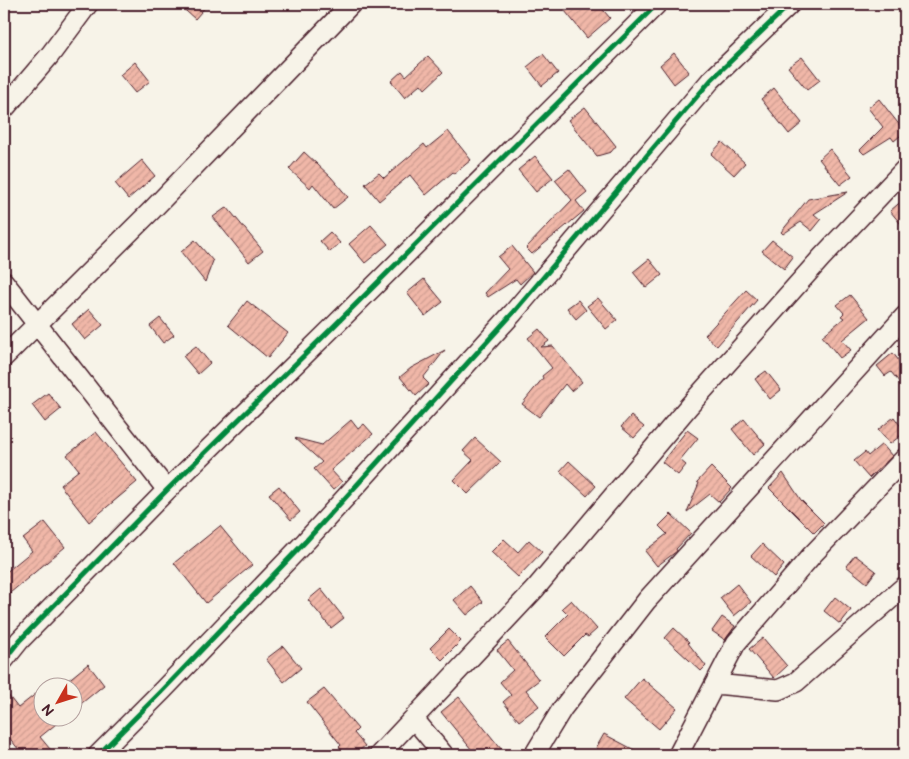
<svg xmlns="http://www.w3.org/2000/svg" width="909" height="759" font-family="'Balsamiq Sans',sans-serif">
<defs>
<pattern id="building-hatch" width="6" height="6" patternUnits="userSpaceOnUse" patternTransform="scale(1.25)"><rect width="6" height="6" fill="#f0b7a8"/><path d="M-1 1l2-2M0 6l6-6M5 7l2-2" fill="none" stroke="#cf9d91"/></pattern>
</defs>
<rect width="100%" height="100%" fill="#f7f3e8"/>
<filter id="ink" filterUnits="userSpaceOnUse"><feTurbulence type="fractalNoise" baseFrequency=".02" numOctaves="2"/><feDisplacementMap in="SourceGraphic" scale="10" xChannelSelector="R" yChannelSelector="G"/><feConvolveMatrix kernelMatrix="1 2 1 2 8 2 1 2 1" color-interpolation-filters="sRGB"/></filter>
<g filter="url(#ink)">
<path fill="url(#building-hatch)" stroke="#4a1f2b" d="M178,4H208L195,19Z
M574,4H598L610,18L587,38L565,11Z
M674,53L689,72L674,84L660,65Z
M543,54L558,73L542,86L527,67Z
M428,56L443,72L425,89L421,84L405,98L391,81L402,71L406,76Z
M802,57L820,80L807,90L788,67Z
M135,62L150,81L135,93L120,75Z
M774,88L802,123L789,134L761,99Z
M879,99L905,132L894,141L891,137L864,154L860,150L883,127L868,108Z
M585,107L616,146L611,152L597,156L568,120Z
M448,131L471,160L454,174L453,172L426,195L410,175L379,201L365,184L379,173L384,178L424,144L427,148Z
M722,142L745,163L734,175L711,154Z
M830,149L852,176L840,185L819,159Z
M304,152L331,177L348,197L333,209L313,184L310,188L289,169Z
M535,156L553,178L536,192L518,170Z
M142,160L155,176L128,199L115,183Z
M569,169L587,192L576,201L584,211L532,254L526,248L572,200L555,180Z
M848,192L814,214L821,220L812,231L801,222L783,234L781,232L808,199Z
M905,198V229L890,211Z
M227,207L263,251L249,262L213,217Z
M371,225L388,244L365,263L349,244Z
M330,232L340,243L330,252L320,241Z
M195,240L213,261L205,282L181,252Z
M772,240L793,257L784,269L762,251Z
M512,246L533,272L520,284L516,279L488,297L485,293L508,269L498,257Z
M649,259L662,275L646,288L633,272Z
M424,279L443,302L425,316L407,293Z
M746,290L757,300L717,346L705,335Z
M850,295L869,318L842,340L851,350L840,358L822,336L844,318L841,316L844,313L837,305Z
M598,298L617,320L606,329L587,306Z
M578,300L586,310L576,319L567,308Z
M247,301L288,333L268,358L228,325Z
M89,309L103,325L85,340L72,324Z
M160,318L174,335L163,343L150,326Z
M539,329L549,341L541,347L553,346L582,382L571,391L565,384L539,417L522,404L543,378L542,376L552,368L528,338Z
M196,346L210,363L198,374L183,356Z
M445,350L423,378L429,384L416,396L400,377L411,368Z
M893,353L905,369V389L891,372L885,376L877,366Z
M766,371L781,390L770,399L755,379Z
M48,393L61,409L45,422L32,405Z
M631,416L644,427L634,438L621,427Z
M894,417L905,432L890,444L878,430Z
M744,419L765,444L753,455L732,429Z
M351,420L358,429L364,424L373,434L331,470L342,482L333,490L314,469L322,462L295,438L322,445Z
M687,430L698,438L680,460L686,465L678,475L662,462Z
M96,432L137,482L89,522L60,485L79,470L67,455Z
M475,438L501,462L468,494L454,480L473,460L463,451Z
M882,444L892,456L869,478L854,461L865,452L868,456Z
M569,461L596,486L587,496L560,471Z
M711,467L732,488L719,502L710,494L687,512L699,483L697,482Z
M783,473L801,500L824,523L814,533L769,488Z
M279,486L300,512L291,520L269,494Z
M671,514L691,533L676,549L677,551L657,566L645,551L667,534L659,526Z
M45,522L65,547L4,598V574L32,551L23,539Z
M220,526L252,565L206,603L174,563Z
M504,539L518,552L529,540L542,552L518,577L491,552Z
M762,544L784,565L774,577L751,556Z
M855,555L876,571L867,583L846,566Z
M737,584L751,602L734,616L720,598Z
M470,586L483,602L467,615L454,600Z
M321,589L344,618L331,628L308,600Z
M835,597L851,610L840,624L824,611Z
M571,600L597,629L588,637L585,635L564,656L545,637L568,614L562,608Z
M722,617L735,626L725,640L712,631Z
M674,628L689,642L688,643L706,666L701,671L665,638Z
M449,629L461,641L442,660L430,648Z
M763,638L787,666L774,678L749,649Z
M508,641L539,680L526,690L539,706L519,721L503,702L511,695L500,682L513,670L497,650Z
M283,646L301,668L284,682L266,659Z
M88,664L104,685L72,711V686H61Z
M642,678L677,708L659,729L624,699Z
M42,689V716H66L40,737L55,755H23L4,731V690L18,708Z
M324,689L358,729L354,733L365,746L354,755H345L339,747L341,745L307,702Z
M459,697L506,755H476L441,712Z
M604,734L644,755H610L596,748Z"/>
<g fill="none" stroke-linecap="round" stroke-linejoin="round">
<g stroke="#4a1f2b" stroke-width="22">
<path id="minor" d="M4,109L50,55L88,4
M4,282L167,490
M4,357L151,211L351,4
M4,660L20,640L167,490L330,330L657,4
M715,684L778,690L796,682L905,586
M414,719L444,755
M98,755L162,691L306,541L513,313L711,80L790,4
M379,755L535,589L689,406L822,257L905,169
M534,755L562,709L647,600L905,316
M678,755L736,643L812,555L905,458"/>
</g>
<use href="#minor" stroke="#f7f3e8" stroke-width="19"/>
<g stroke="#f7f3e8" stroke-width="8">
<path id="cycleway" d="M4,660L20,640L167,490L330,330L657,4
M98,755L162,691L306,541L513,313L711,80L790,4"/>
</g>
<use href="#cycleway" stroke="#00873e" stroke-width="5"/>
</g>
</g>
<rect width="909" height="759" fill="none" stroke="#f7f3e8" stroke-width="20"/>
<rect x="10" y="10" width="889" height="739" fill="none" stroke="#4a1f2b" stroke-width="2" filter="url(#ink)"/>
<g transform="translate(58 702) rotate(231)"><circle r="24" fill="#f7f3e8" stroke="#b29e9c"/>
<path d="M0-4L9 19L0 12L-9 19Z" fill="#c8321e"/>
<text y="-8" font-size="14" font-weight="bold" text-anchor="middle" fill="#4a1f2b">N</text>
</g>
</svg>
